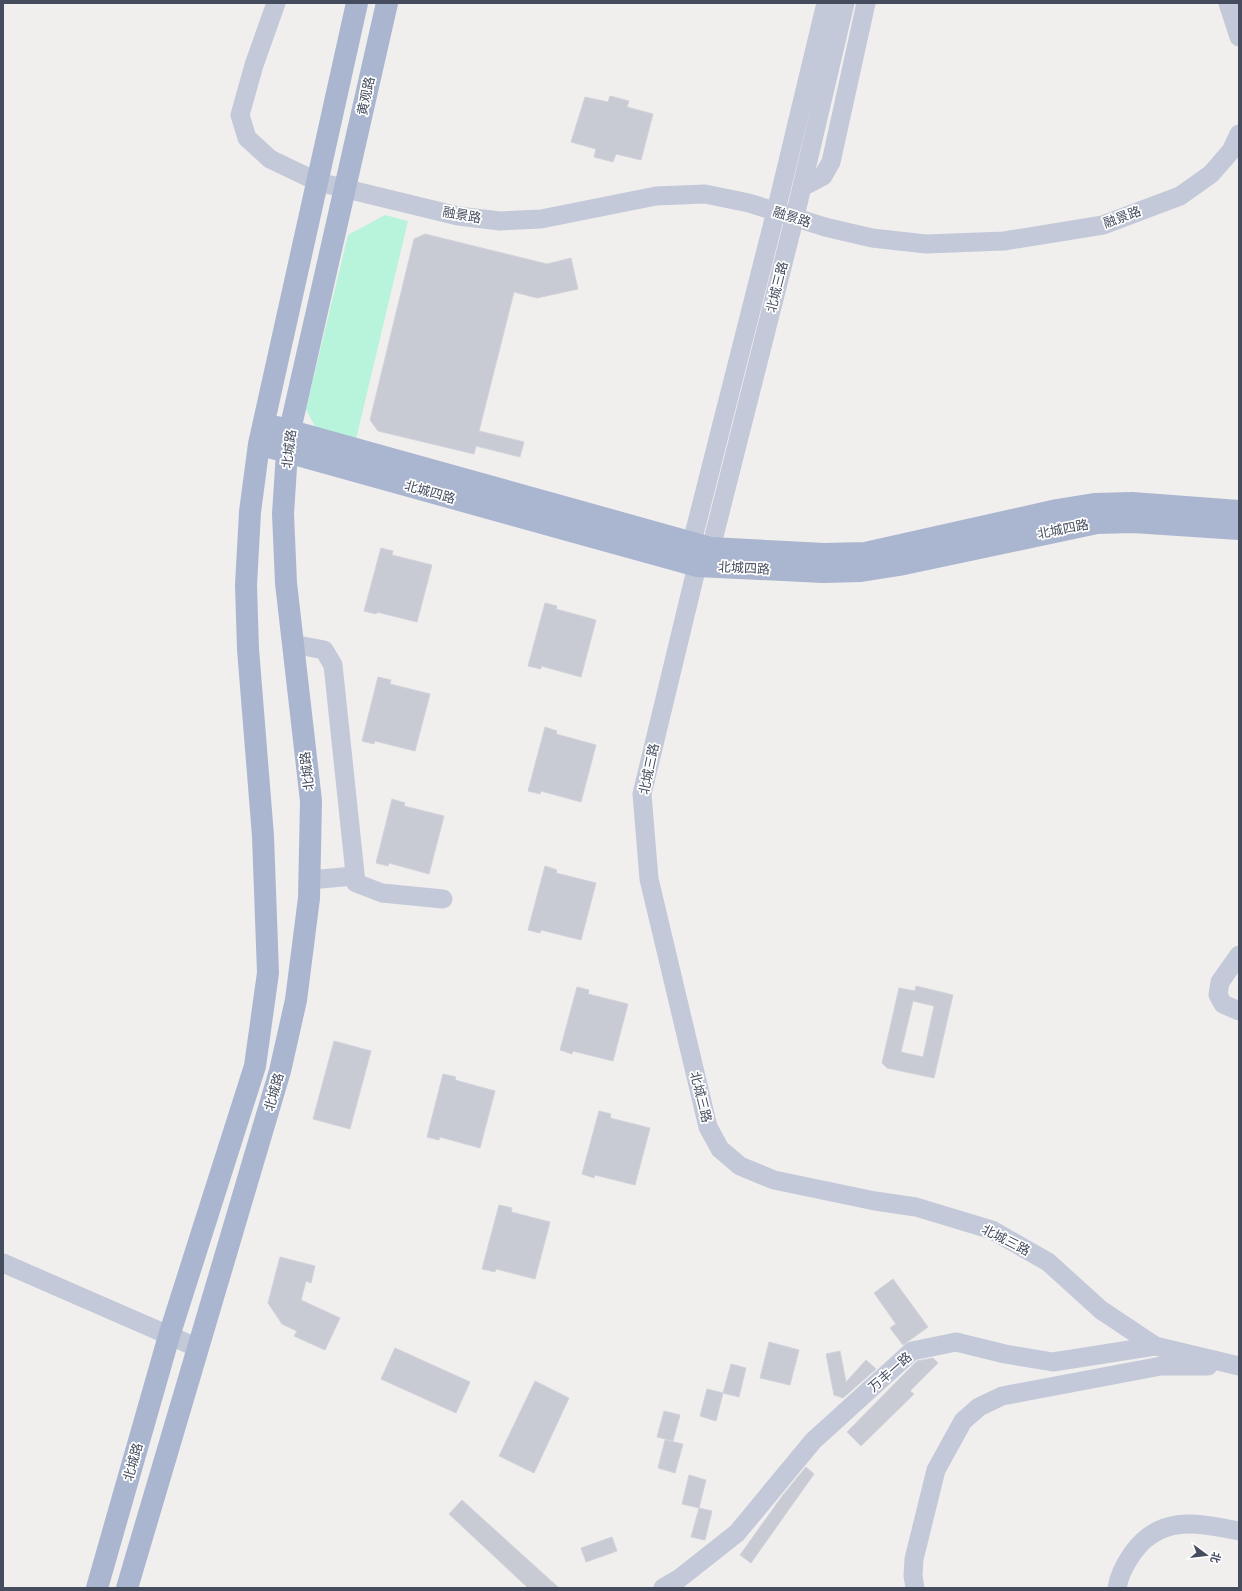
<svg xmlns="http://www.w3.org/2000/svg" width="1242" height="1591" font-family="Roboto,'Noto Sans SC',sans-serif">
<rect width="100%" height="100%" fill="#f1eeee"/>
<path fill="#b7f4db" d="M385,215L408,221L356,439L317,430L306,409L348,235Z"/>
<path fill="#c9cbd4" stroke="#d1d2da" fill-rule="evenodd" d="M610,96L629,101L627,107L653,114L641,160L616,154L613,162L594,157L596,149L571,142L585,97L608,102Z
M425,234L547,264L571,258L578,289L537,298L514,292L479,431L524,442L520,457L476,446L474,454L378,431L370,420L414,239Z
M381,548L393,551L392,555L432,565L417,622L377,612L376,614L364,611Z
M545,603L557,606L556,609L596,620L581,677L541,666V669L528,666Z
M378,677L391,680L390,684L430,694L415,751L375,741L374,744L362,741Z
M545,727L557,731L556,734L596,745L581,802L541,791L540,794L528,791Z
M392,799L405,803L404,806L444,816L429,874L389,863L388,866L376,863Z
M545,866L557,870L556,873L596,883L581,940L541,930L540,933L528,930Z
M916,986L953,995L934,1078L887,1068L882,1063L899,988L915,991ZM913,1001L934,1006L923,1057L901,1052Z
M577,987L589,990L588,994L628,1004L613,1061L573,1051L572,1054L560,1050Z
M334,1041L371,1051L350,1129L313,1119Z
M443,1074L456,1077L455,1080L495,1091L480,1148L440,1137L439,1140L427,1137Z
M599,1111L611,1114L610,1118L650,1128L635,1185L595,1175L594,1178L582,1174Z
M499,1205L512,1208L511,1212L550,1222L535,1279L496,1269L495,1272L482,1269Z
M280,1257L315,1266L311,1283L306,1281L301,1300L340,1318L325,1350L294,1336L297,1331L282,1324L268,1303Z
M893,1279L928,1327L903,1345L890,1328L896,1324L874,1293Z
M769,1342L799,1350L790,1385L760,1378Z
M395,1348L470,1382L456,1413L381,1379Z
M840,1351L846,1382L866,1360L876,1369L843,1398L834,1395L826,1354Z
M933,1358L938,1363L910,1391L914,1394L861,1446L847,1432L917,1361Z
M731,1364L746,1368L739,1397L723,1393Z
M535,1381L569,1398L534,1473L499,1456Z
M707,1389L723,1393L716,1421L700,1416Z
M664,1411L680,1415L673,1441L657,1437Z
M665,1440L683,1444L675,1473L658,1468Z
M806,1467L814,1474L751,1563L740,1555L783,1495Z
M689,1475L706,1480L699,1508L682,1504Z
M462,1500L527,1559L559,1588H528L449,1514Z
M699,1508L712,1511L705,1540L691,1537Z
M612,1537L617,1551L586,1562L581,1548Z"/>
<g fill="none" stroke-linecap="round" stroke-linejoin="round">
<path stroke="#c3c9d8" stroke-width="19" d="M276,3L254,65L240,115L247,138L270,159L318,182L458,216L500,221L541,219L656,196L705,194L749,203L825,227L872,238L926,244L1004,241L1103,225L1180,196L1211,174L1231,151L1239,134
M845,3L796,212L711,548L697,566L642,794L649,879L708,1127L720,1149L740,1166L774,1180L875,1201L916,1207L992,1230L1048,1262L1101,1310L1155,1346
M1228,3L1239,37
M802,187L823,176L831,162L866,3
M695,557L692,542L776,211L826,3
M293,644L324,650L333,665L356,883L382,893L443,899
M309,880L354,876
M1239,955L1220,982L1218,995L1223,1004L1239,1011
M3,1263L198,1348
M663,1588L680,1578L737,1533L813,1441L912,1351L956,1342L1005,1354L1053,1362L1155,1346L1239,1366
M915,1588L913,1576L914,1559L936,1470L963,1421L979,1407L1002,1396L1161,1366H1208
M1117,1588C1119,1576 1125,1564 1132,1554C1160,1514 1197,1523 1239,1531"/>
<path stroke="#aab6d0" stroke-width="22" d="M277,427L711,548L824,554L865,553L1057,510L1094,504L1132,503L1239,511
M272,448L697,566L823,572L861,571L899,565L1097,523L1133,522L1239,529
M97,1588L169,1336L255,1066L268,973L263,836L248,649L246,585L250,512L259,444L357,3
M127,1588L280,1071L296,1000L309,898L311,801L286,583L283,514L287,452L290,430L387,3"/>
</g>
<g text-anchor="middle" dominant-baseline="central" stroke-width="3.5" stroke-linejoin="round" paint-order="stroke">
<g font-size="13" fill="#444c5e" stroke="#fff">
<text transform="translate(366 96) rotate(-78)">黄观路</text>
<text transform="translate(462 215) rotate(10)">融景路</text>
<text transform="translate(792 217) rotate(18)">融景路</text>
<text transform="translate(1122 217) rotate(-20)">融景路</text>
<text transform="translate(777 287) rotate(-76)">北城三路</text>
<text transform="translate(289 449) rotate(-83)">北城路</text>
<text transform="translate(430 492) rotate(16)">北城四路</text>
<text transform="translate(1063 529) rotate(-11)">北城四路</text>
<text transform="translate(744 568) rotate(3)">北城四路</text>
<text transform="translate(649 769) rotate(-78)">北城三路</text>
<text transform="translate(307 771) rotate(-97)">北城路</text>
<text transform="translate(274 1092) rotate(-74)">北城路</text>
<text transform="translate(701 1097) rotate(76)">北城三路</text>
<text transform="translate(1006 1240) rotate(27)">北城三路</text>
<text transform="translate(890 1372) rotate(-41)">万丰一路</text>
<text transform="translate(133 1462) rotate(-74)">北城路</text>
</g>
</g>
<rect width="1242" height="1591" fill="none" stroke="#444c5e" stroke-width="8"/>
<g transform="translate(1206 1555) rotate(105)" stroke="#ffffff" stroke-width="3" paint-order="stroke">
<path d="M0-3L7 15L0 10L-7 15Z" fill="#444c5e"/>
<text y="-6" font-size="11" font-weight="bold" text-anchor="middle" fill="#444c5e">北</text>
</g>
</svg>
